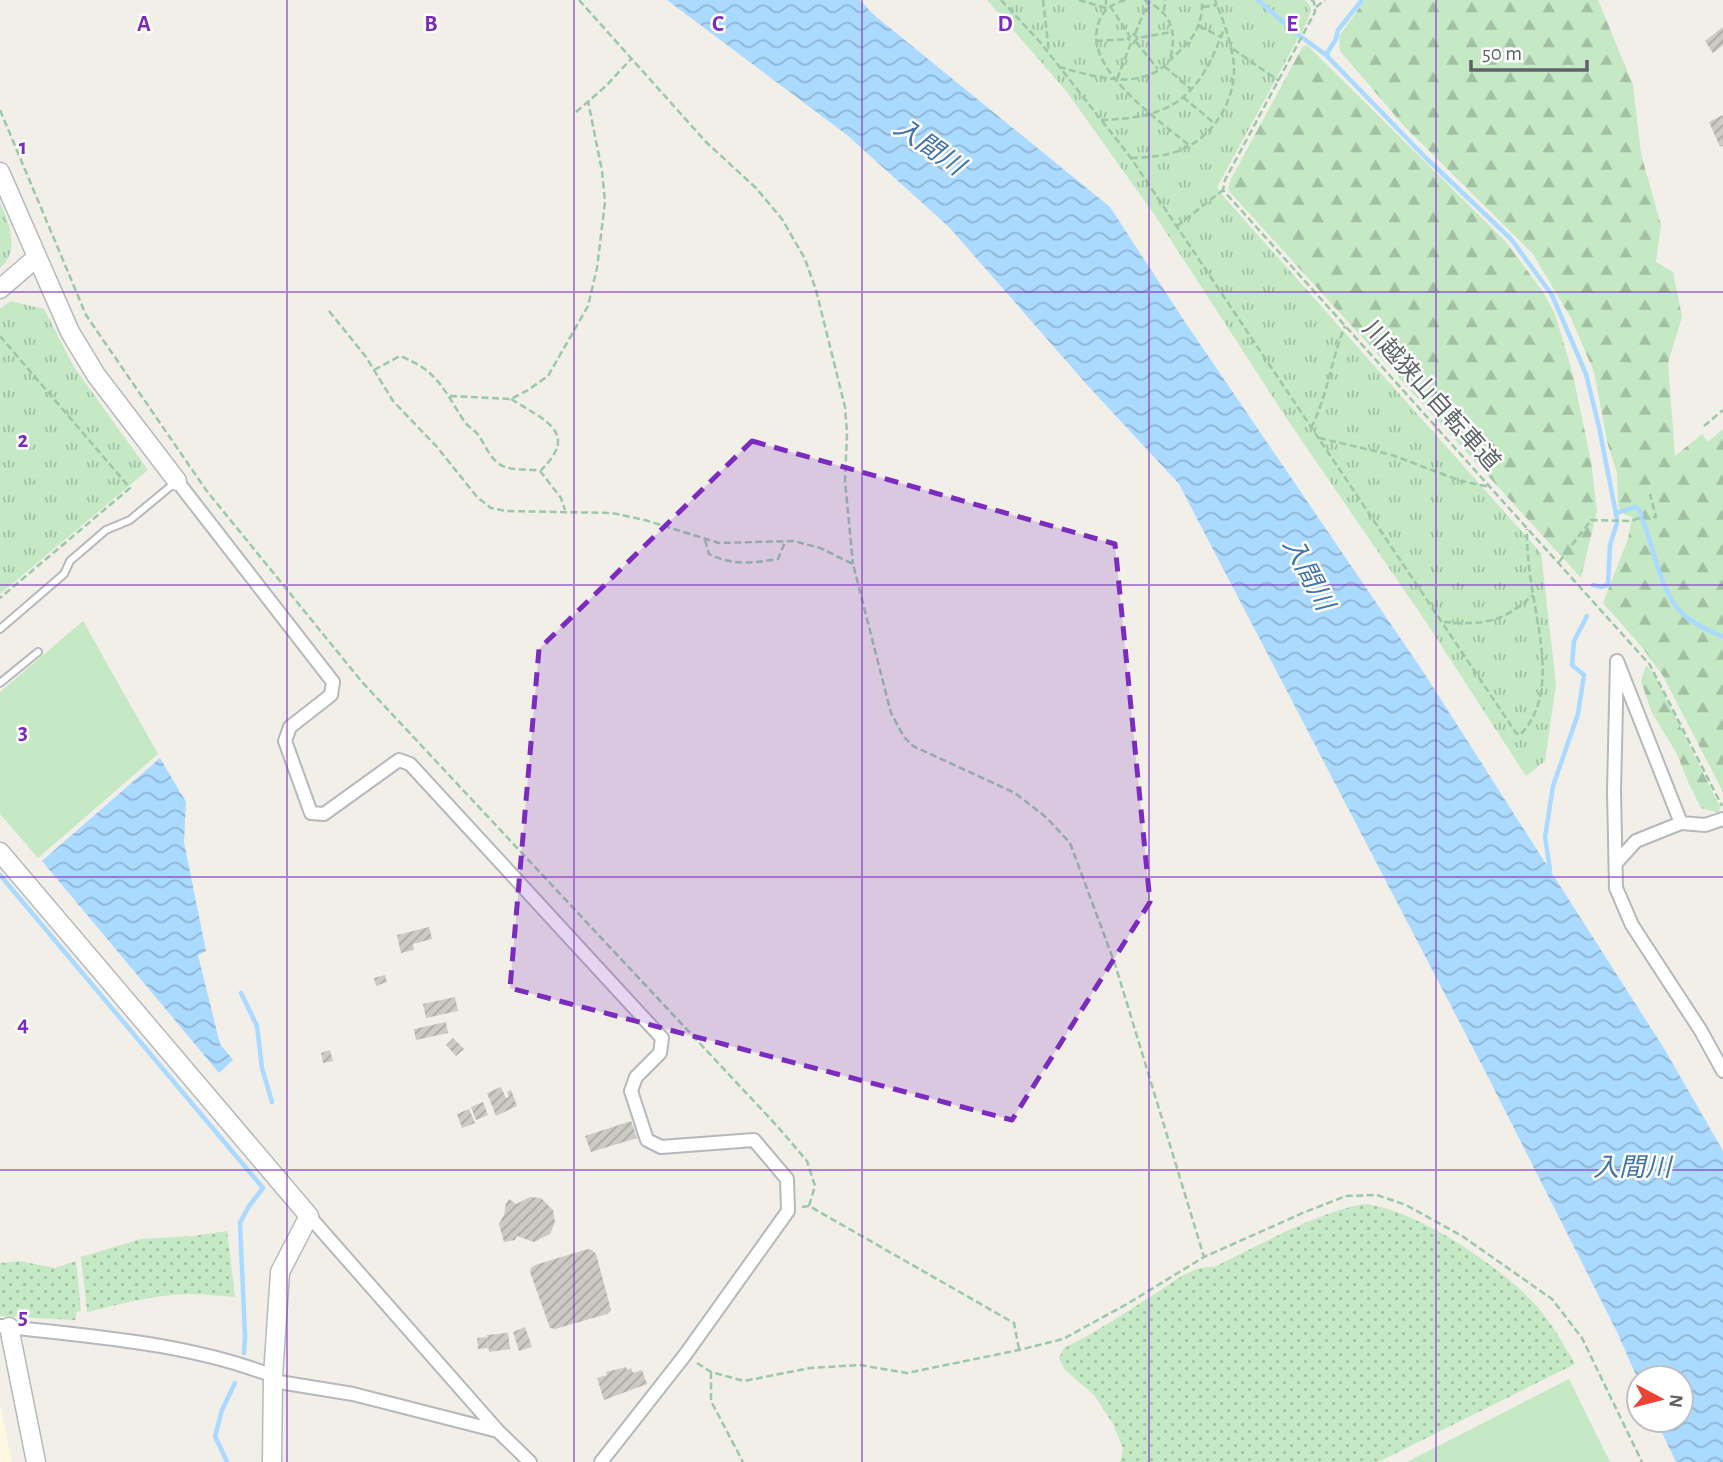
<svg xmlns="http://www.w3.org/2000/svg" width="1723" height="1462" font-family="'Alegreya Sans','Noto Sans JP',sans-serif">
<defs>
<pattern id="grass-dots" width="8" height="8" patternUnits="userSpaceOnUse" patternTransform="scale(1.75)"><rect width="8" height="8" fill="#c5e8c5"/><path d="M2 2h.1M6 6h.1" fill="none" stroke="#a3c0a4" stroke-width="1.8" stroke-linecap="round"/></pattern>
<pattern id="forest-firs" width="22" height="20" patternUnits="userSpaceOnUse" patternTransform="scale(1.75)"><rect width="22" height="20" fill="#c5e8c5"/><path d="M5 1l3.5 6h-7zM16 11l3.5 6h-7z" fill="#a3c0a4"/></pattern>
<pattern id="park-tufts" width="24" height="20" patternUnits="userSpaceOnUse" patternTransform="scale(1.75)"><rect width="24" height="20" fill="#c5e8c5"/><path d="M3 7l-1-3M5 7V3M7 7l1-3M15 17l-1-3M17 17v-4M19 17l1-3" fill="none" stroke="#a3c0a4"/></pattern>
<pattern id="water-waves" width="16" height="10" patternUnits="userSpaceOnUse" patternTransform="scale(1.75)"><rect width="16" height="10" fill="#aadaff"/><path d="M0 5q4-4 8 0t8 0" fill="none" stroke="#8eb4d2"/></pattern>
<pattern id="building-hatch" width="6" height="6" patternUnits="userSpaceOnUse" patternTransform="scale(1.75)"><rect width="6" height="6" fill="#cccac5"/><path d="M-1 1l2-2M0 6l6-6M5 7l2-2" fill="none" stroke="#a9a8a4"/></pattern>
</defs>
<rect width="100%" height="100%" fill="#f1efe8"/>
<path fill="#fef7e0" d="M0,1405L9,1448L12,1462H0Z"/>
<path fill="url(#grass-dots)" d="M1363,1204C1414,1207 1508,1271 1540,1310C1554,1327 1564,1345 1575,1364L1378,1462H1120L1123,1449L1113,1424L1094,1395L1065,1370L1059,1358L1064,1348C1093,1334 1122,1315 1150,1297C1169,1286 1190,1265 1214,1267C1262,1244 1311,1215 1363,1204Z
M227,1231L235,1297C220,1296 205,1294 191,1294C156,1294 121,1304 87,1312L81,1257L141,1239L193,1236Z
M19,1261L55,1268L76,1261L81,1311L76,1312V1320L0,1316V1263Z"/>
<path fill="url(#forest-firs)" d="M1365,0H1598L1633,85L1641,154L1661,225L1656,262L1673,272L1682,317L1668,363L1675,456L1702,434L1708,442L1723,429V792L1663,676L1641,646L1603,603L1628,539L1632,517L1624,514L1618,506L1617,473L1608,445L1594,372L1571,318L1533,254L1405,127L1340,51L1339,36Z
M1307,45L1506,242L1543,292L1555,314L1573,375L1591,461L1597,511L1581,578L1228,190L1231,179L1303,46Z
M1646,665L1654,674L1720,807L1719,813L1701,808L1689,784L1677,754L1652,713L1641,681Z"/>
<path fill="url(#park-tufts)" d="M987,0H1305C1314,7 1310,13 1307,22L1217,187L1224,197L1541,553L1556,685L1545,761L1526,776L1424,619L1287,419L1156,217L1067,92Z
M0,202C9,224 21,249 0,268Z
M10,301L44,309L74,367L148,470L0,594V309Z"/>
<path fill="#c5e8c5" d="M83,621L158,754L38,858L0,814V692Z
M1569,1379L1610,1462H1407Z"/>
<path fill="url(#water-waves)" d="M667,0H860L874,15L1110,207L1185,322L1422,670L1665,1050L1723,1151V1462H1676L1656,1420H1681V1378H1639V1382L1617,1332L1486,1073L1179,484L1089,387L949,227L847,135Z
M160,758L186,802L184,842L206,951L198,955L220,1044L233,1060L219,1073L42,861Z"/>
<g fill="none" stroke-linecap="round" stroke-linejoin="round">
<path stroke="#aadaff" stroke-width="4.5" d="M1258,0L1296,33L1326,55L1426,158L1511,239L1552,295L1586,374L1599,427L1617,519
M1326,55L1336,39L1338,30L1362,0
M1616,513L1635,507L1639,509L1642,517
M1642,518C1654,547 1660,594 1684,615C1695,625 1710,631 1723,637
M1593,585L1601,587L1608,585L1610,545L1617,523
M1550,870L1545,837L1553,786L1578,714L1584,675L1572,665L1574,641L1587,616
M0,875L263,1188L249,1206L240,1223L245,1336L244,1353
M241,993L257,1026L262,1068L272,1102
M227,1462L215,1436L222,1410L235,1383"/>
</g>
<path fill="url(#building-hatch)" d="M1723,27V45L1713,53L1705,41Z
M1723,115V146L1720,147L1709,122Z
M429,927L432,939L413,944L414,950L401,953L397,935Z
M385,975L387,982L376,986L374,978Z
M455,997L458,1011L426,1018L423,1004Z
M446,1022L448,1033L416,1040L414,1029Z
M453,1038L464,1049L456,1056L446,1045Z
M330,1050L333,1061L323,1063L321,1053Z
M501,1087L506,1098L509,1097L507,1092L511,1090L517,1106L496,1116L487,1093Z
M483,1102L488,1115L476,1120L471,1107Z
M469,1109L475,1123L462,1128L457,1114Z
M631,1121L637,1138L591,1152L585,1136Z
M530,1197L541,1198L553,1210L555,1222L550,1234L534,1242L517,1236L515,1240L504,1242L499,1224L504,1215L506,1203L509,1199L516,1204Z
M588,1249L592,1250L596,1254L611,1310L607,1314L555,1329L550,1328L530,1272L531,1268L535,1265Z
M525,1327L532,1347L519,1351L513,1332Z
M508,1333L510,1349L489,1352L487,1335Z
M487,1337L488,1348L478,1349L477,1338Z
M626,1367L627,1370L631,1368L633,1373L642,1370L647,1384L604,1400L597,1378L607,1375L606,1372Z"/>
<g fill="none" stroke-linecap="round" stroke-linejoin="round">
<g stroke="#b5b8bc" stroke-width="10">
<path id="lane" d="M0,629L64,574L70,561L106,530L130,520L177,481
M0,683L38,652"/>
</g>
<g stroke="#b5b8bc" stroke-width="16">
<path id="street" d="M177,481L333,682L331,695L290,727L285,741L311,813L324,814L399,760L410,764L662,1038L660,1053L636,1077L631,1091L647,1140L661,1147L754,1140L787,1179L788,1211L685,1355L601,1462
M1681,823L1705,825L1723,819
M1616,863L1636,841L1681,823L1617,661L1614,791L1616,888L1632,925L1701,1031L1723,1071
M309,1216L498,1431L530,1462
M0,1326C92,1337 185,1342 273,1376
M273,1381L353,1394L498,1431"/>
</g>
<g stroke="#b6babf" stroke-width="21">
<path id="secondary" d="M0,172L70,332L96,375L177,481
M0,289L36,258
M0,852L309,1216L280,1272L273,1376L272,1462
M9,1327L36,1462"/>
</g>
<path stroke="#9cc7a9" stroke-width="2.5" stroke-dasharray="7 3.5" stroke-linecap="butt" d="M579,0L706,142L756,188L782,219L805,259L816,290L845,407L847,433L845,481L853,564
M1001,0L1040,42L1131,158L1516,733L1520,735C1556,698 1540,639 1533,594C1529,572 1527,551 1527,529
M1043,0L1049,52
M1079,0L1106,8V0
M1125,0C1109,5 1100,12 1097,29C1088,72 1160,121 1190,146
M1144,0C1170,11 1178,31 1170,59
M1311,0L1314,2L1315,12L1225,180L1223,190L1650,665L1722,806
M1110,6L1129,35
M1203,7L1217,5
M1316,7L1325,0
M1164,11L1165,0
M1199,26L1221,37
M1135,34L1148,2
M1138,38L1132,33L1128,39L1133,43L1138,38L1172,32
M1096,41L1128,39
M1136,42L1158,69
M1233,49L1279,81
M1164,66L1192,90
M1059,67C1091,75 1128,89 1159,70C1164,67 1166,62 1171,59C1191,41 1203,29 1202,0
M1117,79L1131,43
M1183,97L1215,124
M0,110L86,315L206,490L362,682L778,1127L807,1161L815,1186L809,1206
M576,112L606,86L631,59
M1101,120C1175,118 1199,96 1224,29
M1131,158C1151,157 1172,156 1189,146C1219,130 1239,91 1233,58C1230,38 1222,18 1215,0
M1177,226L1223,190
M329,311L366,357L393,401L437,447L477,497L491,508L506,511L612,513L645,520L719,543L794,541L820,548L853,564L891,713L904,737L913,746L1015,793L1047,818L1070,843L1115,964L1204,1257
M0,336L130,488L0,598
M374,370L400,356C437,370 444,390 464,421C468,427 475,430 479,436C485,445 489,456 498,463C509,472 527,468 540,471L561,498L565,510
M450,396L511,399L528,390L548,376L588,306L597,268L605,202L602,171L588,101
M511,399C542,419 581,432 541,470
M1704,426L1723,410
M1311,428C1328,395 1331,359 1345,326
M1319,438L1392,455L1461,481L1490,487
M705,540L709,554C733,566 752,563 778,559L785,542
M1559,562L1591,520L1631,521L1639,518L1656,517L1650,494
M1444,622C1484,625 1502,623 1533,595
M802,1207L809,1206L1014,1323L1019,1349
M697,1363L711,1372L744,1381L810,1368L860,1365L907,1373L1019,1350L1063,1339L1127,1304L1204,1257L1305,1212L1346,1196L1377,1195L1406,1205L1462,1236L1552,1299L1582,1338L1642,1462
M711,1372V1401L743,1462"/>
<use href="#lane" stroke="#fff" stroke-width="6"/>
<use href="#street" stroke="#fff" stroke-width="12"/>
<use href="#secondary" stroke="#fff" stroke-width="18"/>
</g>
<path fill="#7b2cbf" fill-opacity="0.2" stroke="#7b2cbf" stroke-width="5" stroke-dasharray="14 9" stroke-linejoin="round" d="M752,441L1115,544L1150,902L1012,1120L510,988L539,649Z"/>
<path fill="none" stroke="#7b2cbf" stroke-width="2" stroke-opacity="0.55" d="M287,0V1462M574,0V1462M862,0V1462M1149,0V1462M1436,0V1462M0,292H1723M0,585H1723M0,877H1723M0,1170H1723"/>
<g text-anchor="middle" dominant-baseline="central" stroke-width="5" stroke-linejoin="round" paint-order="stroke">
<g font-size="24" fill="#5f6368" stroke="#fff">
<text transform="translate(1431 396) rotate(48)">川越狭山自転車道</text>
</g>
<g font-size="26" font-style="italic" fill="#4174aa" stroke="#fff">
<text transform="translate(929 147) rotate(35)">入間川</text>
<text transform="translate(1308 574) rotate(62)">入間川</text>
<text x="1632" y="1168">入間川</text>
</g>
</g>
<g font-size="23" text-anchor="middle" font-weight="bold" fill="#7b2cbf" stroke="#fff" stroke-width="5" stroke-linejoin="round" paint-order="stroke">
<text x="144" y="31">A</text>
<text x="431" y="31">B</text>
<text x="718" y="31">C</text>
<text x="1005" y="31">D</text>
<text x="1292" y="31">E</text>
<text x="23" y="154">1</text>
<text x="23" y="447">2</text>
<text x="23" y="739">3</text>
<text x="23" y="1031">4</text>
<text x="23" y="1324">5</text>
</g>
<g transform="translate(1660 1399) rotate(97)"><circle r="33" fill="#ffffff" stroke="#bfc1c3" stroke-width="2"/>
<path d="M0-5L12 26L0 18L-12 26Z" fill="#ea4335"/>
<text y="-10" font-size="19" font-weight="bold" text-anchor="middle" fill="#5f6368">N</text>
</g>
<path d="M1471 60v10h116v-10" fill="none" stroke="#5f6368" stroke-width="3.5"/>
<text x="1482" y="60" font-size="21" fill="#5f6368" stroke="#ffffff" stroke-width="5" paint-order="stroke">50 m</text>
</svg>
